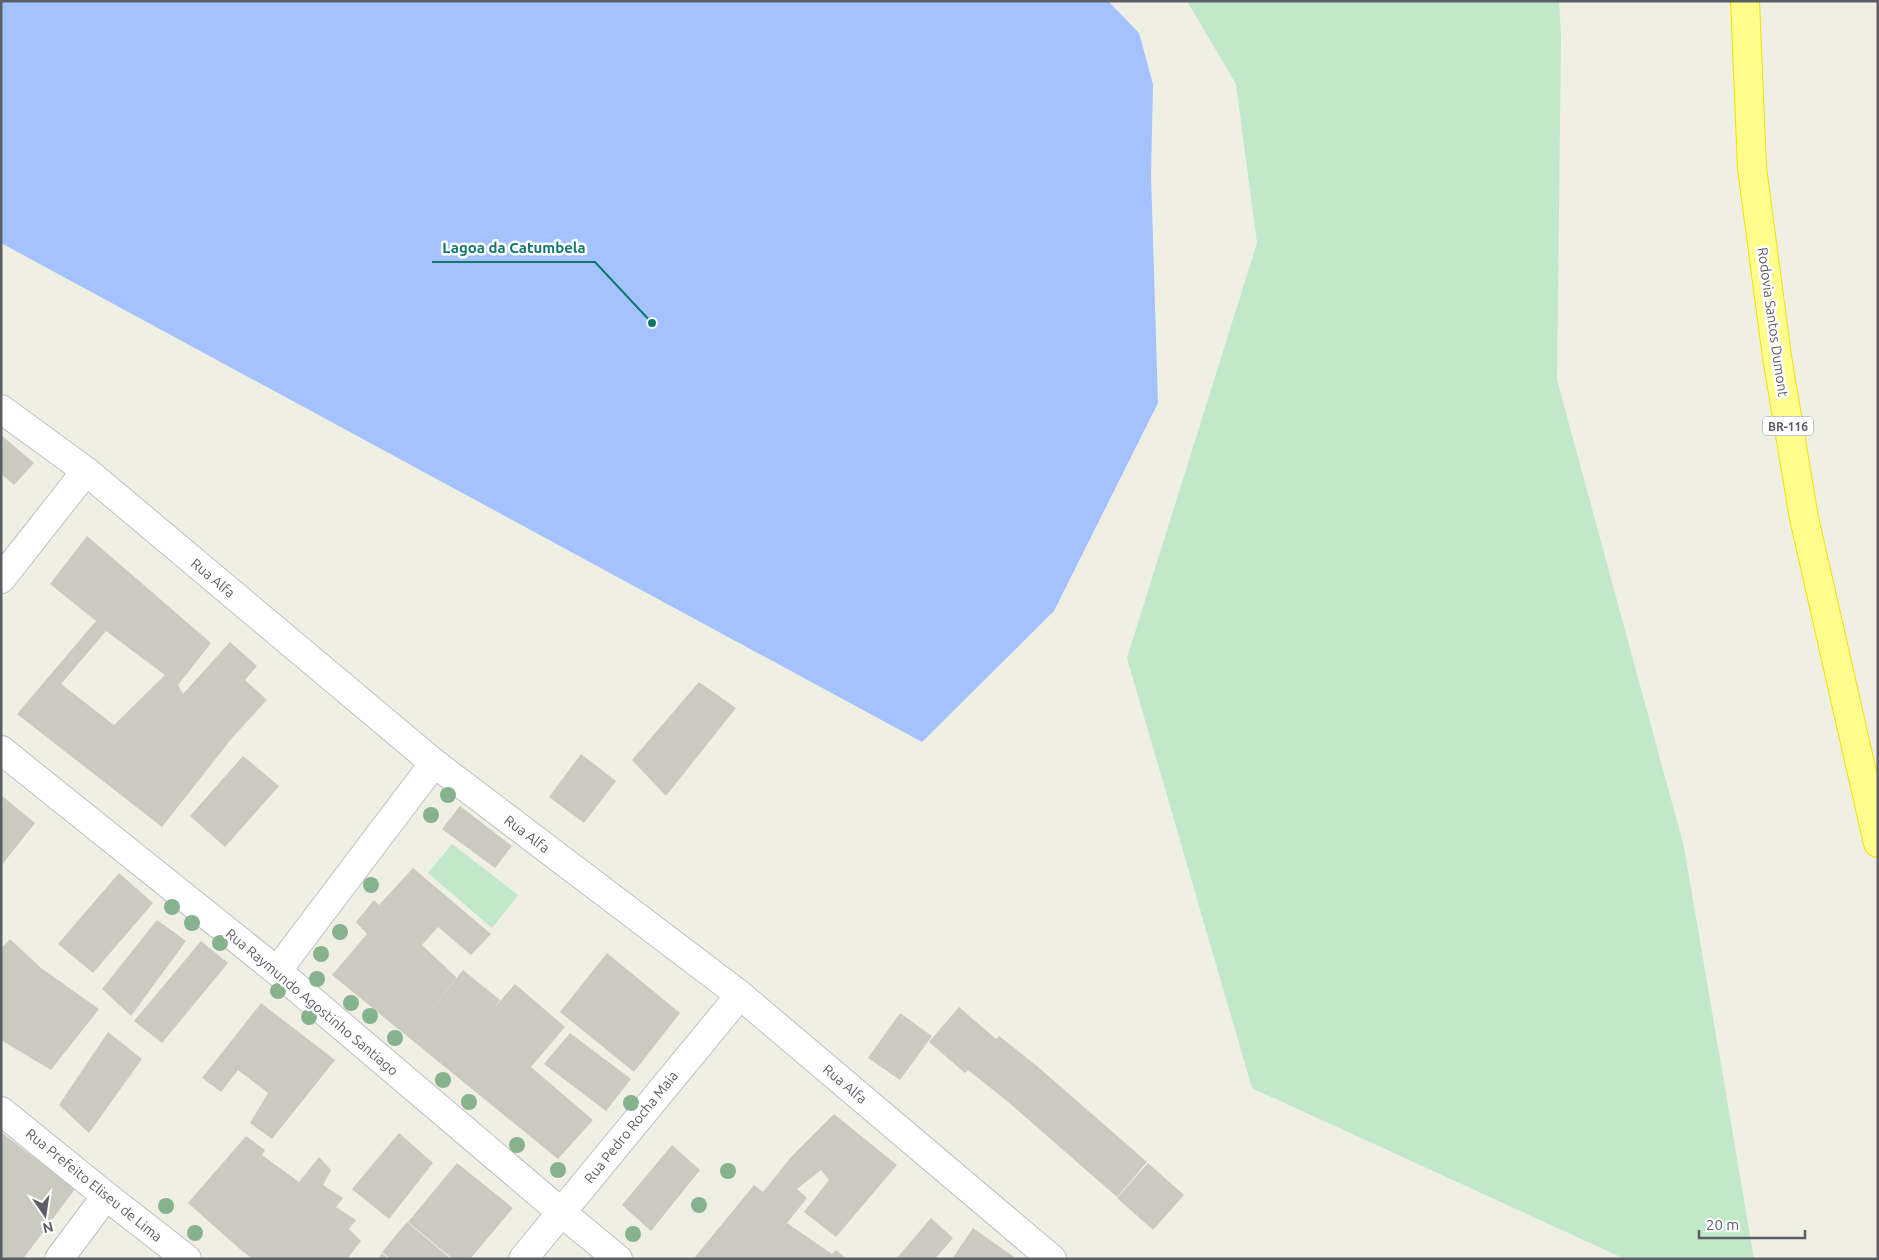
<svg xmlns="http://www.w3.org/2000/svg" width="1879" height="1260" font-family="Ubuntu,sans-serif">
<rect width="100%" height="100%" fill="#efefe4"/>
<path fill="#c0e8c9" d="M1187,1H1559L1561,35L1557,380L1684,847L1754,1259H1625L1252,1088L1127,658L1257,243L1236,84Z
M452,844L518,895L492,928L428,873Z"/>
<path fill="#a4c2ff" d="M1,1H1108L1139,33L1153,84L1151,175L1158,403L1054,611L922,742L1,243Z"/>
<path fill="#cacac0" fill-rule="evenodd" d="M1,435L34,463L14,485L1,474Z
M87,536L211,643L178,685L183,694L230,642L257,666L245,680L267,700L232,738L162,827L17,714L96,621L50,584ZM106,631L165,675L114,725L61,684Z
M699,682L736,708L666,796L632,760Z
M581,754L616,781L584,823L549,797Z
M243,756L279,786L225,847L190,816Z
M2,796L35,823L1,866V798Z
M460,806L512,846L495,868L442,829Z
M413,868L491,934L471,955L438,927L422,945L457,978L420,1024L463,970L500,1000L494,1008L515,984L565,1027L531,1067L593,1120L558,1159L332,975L367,934L356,922L374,900L379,905Z
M119,873L153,903L93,973L58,944Z
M157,920L186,941L131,1016L102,989Z
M10,939L41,968L99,1009L51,1070L1,1040V949Z
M201,941L228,963L162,1043L134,1021Z
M607,953L680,1013L634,1072L560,1012Z
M261,1003L335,1060L272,1139L250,1123L268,1093L238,1070L221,1092L202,1078Z
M959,1007L996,1039L999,1036L1037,1066L1147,1162L1117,1197L1007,1101L968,1070L965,1073L929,1042Z
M900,1013L932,1036L900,1080L868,1058Z
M108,1032L142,1059L89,1133L59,1105Z
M570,1033L631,1079L606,1111L544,1064Z
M834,1114L897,1165L836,1237L804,1212L829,1180L821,1170L797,1189L807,1198L787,1223L832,1254L836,1250L847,1259H698L695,1257L754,1185L763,1192L791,1157Z
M1,1132L75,1189L23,1259H1Z
M399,1133L433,1163L389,1219L352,1189Z
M246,1136L265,1150L262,1155L299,1182L319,1157L331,1170L323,1185L343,1198L336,1207L356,1220L349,1229L361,1241L347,1259H253L242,1251L188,1203Z
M672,1145L700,1170L651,1231L622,1205Z
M457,1163L513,1208L470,1259H453L408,1222Z
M1148,1163L1184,1195L1153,1230L1117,1198Z
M931,1218L953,1238L935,1259H896Z
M407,1222L451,1259H391L382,1252Z
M973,1228L1014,1257L1012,1259H952Z
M382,1253L389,1259H378Z"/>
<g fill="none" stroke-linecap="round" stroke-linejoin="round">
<g stroke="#bebfc6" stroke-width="30">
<path id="street" d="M1,409L86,471L434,763L740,995L1052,1259
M1,579L86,471
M1,750L277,971L561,1212L618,1259
M277,971L434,763
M1,1111L106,1196L187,1259
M59,1259L106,1196
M523,1259L740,995"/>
</g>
<g stroke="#f3e200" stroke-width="30">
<path id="highway" d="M1745,1L1752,168L1777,357L1804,518L1878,843"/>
</g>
<use href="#street" stroke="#fff" stroke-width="28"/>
<use href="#highway" stroke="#fffd8b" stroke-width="28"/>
</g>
<g fill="#86b28e">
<circle cx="448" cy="795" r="8"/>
<circle cx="431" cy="815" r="8"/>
<circle cx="371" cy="885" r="8"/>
<circle cx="172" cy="907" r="8"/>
<circle cx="192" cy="923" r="8"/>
<circle cx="340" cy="932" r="8"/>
<circle cx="220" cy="943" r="8"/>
<circle cx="321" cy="954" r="8"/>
<circle cx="317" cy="979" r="8"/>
<circle cx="278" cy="991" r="8"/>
<circle cx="351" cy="1003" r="8"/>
<circle cx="370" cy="1016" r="8"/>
<circle cx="309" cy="1017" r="8"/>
<circle cx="395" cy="1038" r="8"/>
<circle cx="443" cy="1080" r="8"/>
<circle cx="469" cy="1102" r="8"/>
<circle cx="631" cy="1103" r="8"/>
<circle cx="517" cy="1145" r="8"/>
<circle cx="558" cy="1170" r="8"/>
<circle cx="728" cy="1171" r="8"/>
<circle cx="699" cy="1205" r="8"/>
<circle cx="166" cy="1206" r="8"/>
<circle cx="195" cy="1233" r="8"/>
<circle cx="633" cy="1234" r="8"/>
</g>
<g text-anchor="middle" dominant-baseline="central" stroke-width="5" stroke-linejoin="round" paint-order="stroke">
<rect fill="#fff" stroke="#8d8e93" stroke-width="1" x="1763" y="416.5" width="50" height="19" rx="4"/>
<g font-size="12" font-weight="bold" fill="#5c5e65">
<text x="1788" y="426">BR-116</text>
</g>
<g font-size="14" fill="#5c5e65" stroke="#fff">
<text transform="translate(1773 322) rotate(82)">Rodovia Santos Dumont</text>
<text transform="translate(213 578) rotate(40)">Rua Alfa</text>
<text transform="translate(527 834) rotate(37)">Rua Alfa</text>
<text transform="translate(312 1002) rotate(40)">Rua Raymundo Agostinho Santiago</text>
<text transform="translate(845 1084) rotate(40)">Rua Alfa</text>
<text transform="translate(631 1127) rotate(-51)">Rua Pedro Rocha Maia</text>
<text transform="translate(94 1185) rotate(39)">Rua Prefeito Eliseu de Lima</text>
</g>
</g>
<path fill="none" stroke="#0f766e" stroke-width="2" d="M652 323L595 262H432"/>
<circle fill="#0f766e" stroke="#fff" stroke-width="2" cx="652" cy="323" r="5"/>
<g font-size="15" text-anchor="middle" font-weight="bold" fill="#0f766e" stroke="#fff" stroke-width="5" stroke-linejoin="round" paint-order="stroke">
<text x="514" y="253">Lagoa da Catumbela</text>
</g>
<rect width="1879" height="1260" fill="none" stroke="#5c5e65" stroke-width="5"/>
<g transform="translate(45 1215) rotate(167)" stroke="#ffffff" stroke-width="4" paint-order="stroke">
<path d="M0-4L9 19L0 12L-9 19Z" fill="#5c5e65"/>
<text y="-8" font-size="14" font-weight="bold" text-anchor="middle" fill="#5c5e65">N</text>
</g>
<path d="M1699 1230v8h106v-8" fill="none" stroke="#5c5e65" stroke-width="2.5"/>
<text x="1706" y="1230" font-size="15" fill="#5c5e65" stroke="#ffffff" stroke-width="4" paint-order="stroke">20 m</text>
</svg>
